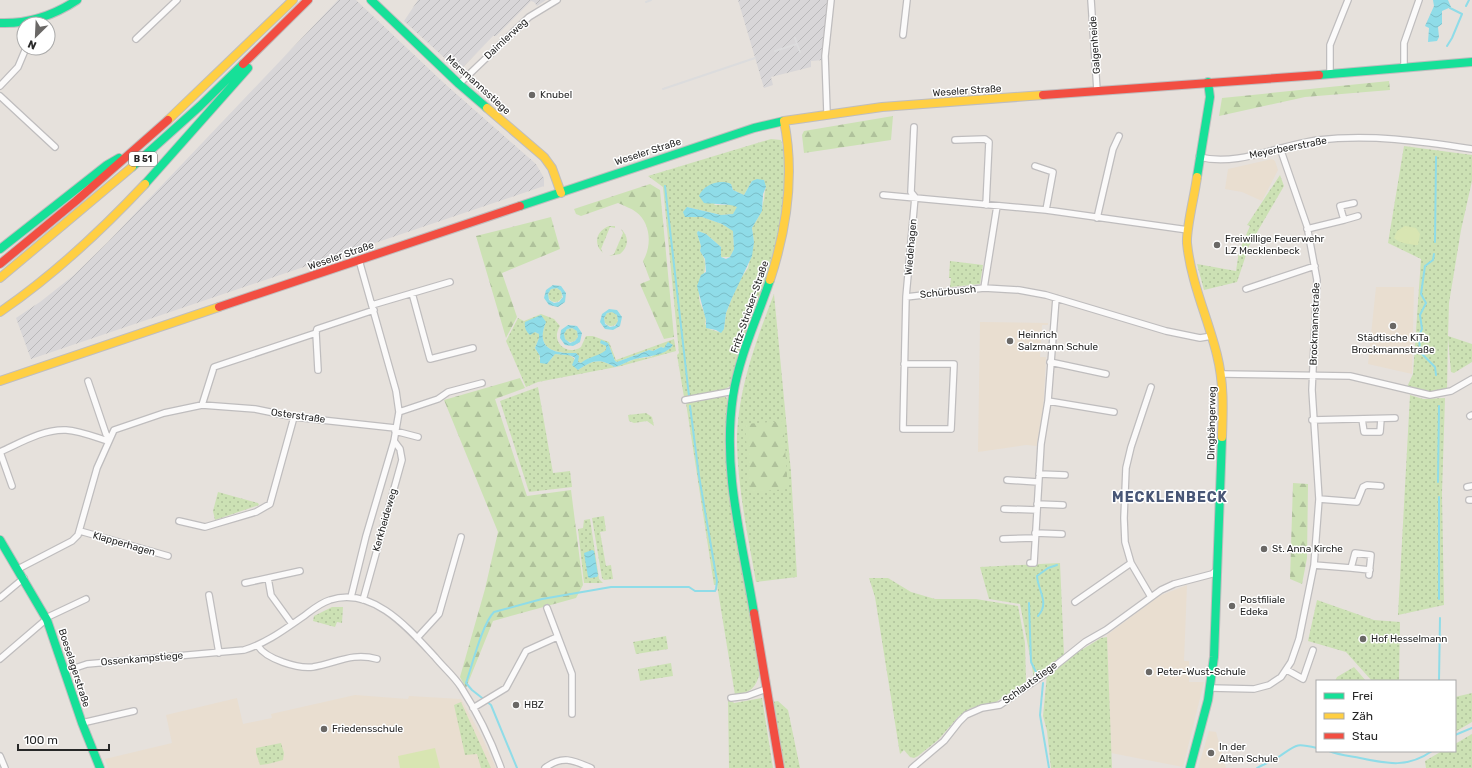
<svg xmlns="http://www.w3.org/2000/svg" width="1472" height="768" font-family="Rubik,sans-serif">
<defs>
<pattern id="industrial-furrows" width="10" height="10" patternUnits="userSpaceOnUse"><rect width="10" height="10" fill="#d8d6d8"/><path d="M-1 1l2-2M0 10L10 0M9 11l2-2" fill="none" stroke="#b9b8b9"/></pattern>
<pattern id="green-dots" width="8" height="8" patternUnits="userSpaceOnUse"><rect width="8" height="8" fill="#cce1b4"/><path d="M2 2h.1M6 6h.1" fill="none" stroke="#afc19b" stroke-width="1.8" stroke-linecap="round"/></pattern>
<pattern id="forest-firs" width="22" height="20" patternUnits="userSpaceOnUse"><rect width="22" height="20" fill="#cce1b4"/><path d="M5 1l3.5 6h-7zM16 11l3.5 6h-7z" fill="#afc19b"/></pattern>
<pattern id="water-waves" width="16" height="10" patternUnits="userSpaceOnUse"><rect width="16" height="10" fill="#8fdce8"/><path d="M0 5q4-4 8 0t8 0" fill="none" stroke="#7bbdc7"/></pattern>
</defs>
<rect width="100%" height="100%" fill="#e6e1dc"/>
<path fill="url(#industrial-furrows)" d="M338,0H356L445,84L536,164L544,178V186L31,359L16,318L40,302L73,276L108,242Z
M418,0H546L537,6L534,2L531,1L496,36H493L459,71L404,21Z
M738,0H827L823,60L811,61V67L771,77L773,85L764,88Z"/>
<path fill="#e9ded0" d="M1272,159L1275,161L1278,170L1262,201L1242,192L1225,189L1228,169Z
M1376,287H1414L1412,374L1368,364Z
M980,322L1048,323V325H1042L1040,357H1046L1043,413L1037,446L1026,445L978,452Z
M1187,585L1184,661H1189V682H1204L1183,767L1111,753L1107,635L1159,596Z
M355,695L408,699L409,696L461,699L481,735L496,768H108L105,759L172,743L166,715L237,698L243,724L272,718L271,714Z
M1209,731L1216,732L1226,768H1198Z"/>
<path fill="url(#green-dots)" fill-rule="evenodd" d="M771,139L781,140C798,202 771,266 750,323C743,343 737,364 732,385L723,390L684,397L677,355L679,353L663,187L648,176ZM752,181L766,187C764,193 765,197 763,203C762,212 757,220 752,228L754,242L748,268L739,281L726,313L724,329L719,332L709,329L705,324C708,314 699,306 699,297C699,280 712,267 700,251L701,246L697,233L698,231L706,234L721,247V257H730L734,249L733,230L722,224L702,217L687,207L721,215L733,214L738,207L730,203L728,205H714L731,184L733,190L744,195Z
M1404,146L1472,155V181L1461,230L1449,303L1448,336L1472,344V362L1454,373L1451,372L1448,338L1447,390C1433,393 1421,390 1407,387L1413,374L1421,259L1388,243Z
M1280,175L1284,186L1249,246L1237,282L1204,290L1197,264L1236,271L1239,251L1250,226L1247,225Z
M609,226H615V228L610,227L601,249L603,253C593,244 596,231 609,226Z
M621,229C629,236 629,247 620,254L609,256L614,254L623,233Z
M950,261L983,265L980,284L950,287L951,278H949Z
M548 295a7 7 0 1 1 14 0a7 7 0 1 1-14 0Z
M774,294L791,472L797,577L756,582C748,536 738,490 737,443C737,391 756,341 774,294Z
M604 319a7 7 0 1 1 14 0a7 7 0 1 1-14 0Z
M541,314L554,319L560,326C550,341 566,357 581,347L586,336H593L609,342L616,360L674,339L676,351L621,366L538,382L526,387L506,341L518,318L524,321ZM546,322C535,348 553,354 576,353L578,362L582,363C588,357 602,359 606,350C607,348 607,345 608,343L615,361L617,362L649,350L653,351L661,347L664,348L651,357L635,359L615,367C599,358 593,360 578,370C574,353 571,355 555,354L547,364L539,359L540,356L535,348L539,338V334L535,332Z
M564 335a7 7 0 1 1 14 0a7 7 0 1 1-14 0Z
M538,387L553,473L570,471L572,487L529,492L500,401Z
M1410,395L1423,399L1445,398L1442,493L1444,605L1398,615Z
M721,397H726L729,404L725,444L760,673C755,689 751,692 735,695L717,585H714L686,403Z
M646,413L652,417L654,426L647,421L634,423L629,421L628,415Z
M218,492L258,503L259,505L215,520L213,511Z
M604,516L606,531L600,532L606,566L611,565L613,579L604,580L602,578L592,518Z
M590,519L599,579L603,583H584L578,529L583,528L584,520Z
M1060,563L1064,655L1034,678L1020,604L989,599L980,567Z
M869,578H888L911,592L935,599H976L1018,606L1025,643L1026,682L996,702L971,708L959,716L938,740L918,756L914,758L910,757L904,750L900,754L875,597Z
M1317,600L1374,620L1400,622L1399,681H1372L1346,652L1308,641Z
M332,607H343L342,623L337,622L335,627L313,621L314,616Z
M666,636L668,649L636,654L633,642Z
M1107,637L1112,768H1051L1047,731L1043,716L1047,674L1065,660L1101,638Z
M671,663L673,676L640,681L638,669Z
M1354,667L1366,681H1335L1337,677Z
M1472,693V722L1455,732V697Z
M762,698L773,768H729L728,699L734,703Z
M778,701L788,710L800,768H782L772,702Z
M461,702L491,768H481L477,754L465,755L454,705Z
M1472,734V768H1426L1425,761L1442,751H1455V744Z
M281,743L284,753L283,760L268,764L260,765L256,753V748Z"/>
<path fill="url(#forest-firs)" d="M1389,81L1390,90L1305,97L1219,116L1222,98Z
M893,116L891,140L804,153L802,135L804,131Z
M650,184L660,190L674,337L664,339L640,284L650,280L643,261C652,246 651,223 636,212C631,208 624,206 618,203L581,216L576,214L574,209Z
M551,217L560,249L502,273L517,317L506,338L476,236Z
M520,378L525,388L495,399L527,496L571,490L583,585L576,598L493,621L466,688L460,677L485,589L498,532L444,400Z
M783,421L788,489L750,492L745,424Z
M1293,483L1308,484L1307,558L1302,584L1290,579Z"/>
<path fill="#d8e5b2" d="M1405,226L1416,228L1420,234L1418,245C1411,245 1399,243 1394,238L1397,231Z
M435,748L440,768H400L398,756Z"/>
<path fill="url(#water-waves)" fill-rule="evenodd" d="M1433,0H1448L1451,7L1442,11V24L1438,27L1439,37L1437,41L1428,42L1429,28L1425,26L1434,6Z
M757,179L764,180L766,187L763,194L762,211L752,228L754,242L752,256L732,298L726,313L724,329L721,333L716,330L706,328V320L697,286L701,275L706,272L705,259L700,251L701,246L697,233L698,231L706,234L721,247V257L726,259L730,257L734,249L733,231L722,224L702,217H685L683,212L687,207L721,215L733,214L737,207C729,203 715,205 704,203L699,196C704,184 720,179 731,184L733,190L744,195L752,181Z
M553,285L561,286L566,293L565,302L558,307L549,305L544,298L546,290ZM557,288L561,291L563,297L559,302L554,303L549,300L548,294L551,289Z
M609,309L617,310L622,317L620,326L613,330L605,329L600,322L602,314ZM612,312L617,315L618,321L615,326L610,327L605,324L604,318L607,313Z
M541,315L546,322C535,348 553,354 576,353L579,356L578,362L581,363C589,356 598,357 606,350V346L600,343L601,340L608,343L615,361L617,362L649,350L653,351L661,347L664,348L668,342L673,345C665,356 648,356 635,359C628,361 622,365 615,367C599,358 593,360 578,370L572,365L575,358C571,354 561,355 555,354L547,364L540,363V356L535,348L539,338V334L535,332L530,335C526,332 524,327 525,322Z
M568,325L577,326L582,333L580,342L573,346L565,345L560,338L561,330ZM572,328L577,331L578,337L575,341L570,343L565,339L564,334L567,329Z
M592,550L594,551L598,575L597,577L590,578L588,577L584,553Z"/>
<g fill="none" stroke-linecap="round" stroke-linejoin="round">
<path stroke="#8fdce8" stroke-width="2" d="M1466,6L1469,0
M1447,46L1452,38L1462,14L1450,8
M665,186L689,396
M1435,242L1436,157
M1434,254L1433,260L1425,266L1421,294L1426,303L1420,315L1422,329L1419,336L1420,352L1435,367L1436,375
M1438,482L1439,406
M1439,497V599
M1029,603L1031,662L1036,672
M1038,616C1050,603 1038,591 1037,576L1048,568L1057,565
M1439,681L1440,618
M1043,683L1040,715L1049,768
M1455,735L1472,728
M1329,751C1339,755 1350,756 1360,758C1388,764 1408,768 1432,751
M517,768L491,705L472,690L466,683C472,666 482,624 494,612L542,599L611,587H689L695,591H715L716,589L717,581L699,476L690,406
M1257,768C1264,764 1273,761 1280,756C1297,744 1296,743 1317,748"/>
<g stroke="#bfbdbe" stroke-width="8">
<path id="street" d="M1091,0L1097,90
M903,35L907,0
M136,39L177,0
M1404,67V43L1419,0
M1330,74V45L1348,0
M459,84L529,17L557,0
M0,86L18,67L26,48
M0,96L55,147
M827,113L825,56L831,0
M955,140L985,139L989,142L986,205
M1199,157C1238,167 1279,145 1318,140C1370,134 1420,141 1472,149
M1035,166L1053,172L1046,210
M883,195L1046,210L1188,230
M1097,218L1113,149L1119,136
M1344,220L1358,216
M1307,229L1344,220L1340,206L1354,203
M984,288L997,206
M1246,289L1315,266
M412,293L430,359L473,348
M906,297L915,197L911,192L914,127
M372,305L450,282
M316,333L318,370
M1050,362L1106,374
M904,364H954L951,429H903L906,297L984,288L1019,290L1046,295L1166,331L1200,338L1212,336
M1223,374L1350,376L1430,395L1451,391L1472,379
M88,381L106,434L109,438
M1151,387L1131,447L1126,468L1124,518L1125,542L1131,563L1151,597
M685,400L734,391
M1048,401L1114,412
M202,405L214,367L316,333L317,329L374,310
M399,412L438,399L448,392L482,383
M1470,416L1472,415
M1362,419L1364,432H1380L1381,419
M1312,420L1395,418
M395,431L418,437
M0,452C20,443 43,429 66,430C80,431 95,437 108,441
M0,452L12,486
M1039,474L1065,475
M1007,480L1038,482
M1467,487L1472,486
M1319,499L1357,502L1363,487L1367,485L1381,486
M1469,500H1472
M1037,504L1063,505
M1004,509L1037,510
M179,521L205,527L256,512L270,504L294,417
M80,531L168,556
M1035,533L1062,534
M1003,539L1035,538
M1030,563H1034L1041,444L1048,401L1056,298
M1314,565L1351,568L1355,553L1371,555L1369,575
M1351,568L1370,570
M18,569L72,541L78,535L97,468L114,430L164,413L202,405L255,409L294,417L395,428
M268,578L271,595L292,624
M245,583L300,571
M209,595L219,653
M351,597L366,536L394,441L399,412L396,391L359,260
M0,598L24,578
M363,600L402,460L400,449L394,441
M1075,602L1131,563
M547,608L572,674V714
M417,638L439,614L461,537
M258,646C266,659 298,669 313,667C337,663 352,652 377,659
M0,659L50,616L86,599
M1287,670L1303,679L1313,650
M66,671L87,664L244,650C267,643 285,629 304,616C312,610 320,603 330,600C373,586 409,629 435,657C443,667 454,676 461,687C477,712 491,740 501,768
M1210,688L1254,689L1269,685L1281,677L1291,662L1299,639L1314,565L1319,499L1312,390L1317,280L1307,226L1280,148
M731,698L747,696L766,689
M473,708L506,688L526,651L557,637
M82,723L134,711
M0,756L5,768
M545,768C562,755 573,760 591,768
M912,768L944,741L959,722L966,715L982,708L1000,705L1045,674L1085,642L1106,630L1161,590L1174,584L1212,574L1217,570"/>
</g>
<g stroke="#bfbdbe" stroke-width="10">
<path id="fast" d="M371,0L459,84L487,108
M0,23C29,24 53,16 77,0
M1319,75L1472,62
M132,167L200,106L243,64
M1197,177L1210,97L1208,82
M145,184L248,68
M520,206L754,128L784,121
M0,249L107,165L119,158
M0,540L47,620L82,723L100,768
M754,613C742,540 722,470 733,396C739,356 757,319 770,280
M1190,768L1208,700L1214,657L1222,437"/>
</g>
<g stroke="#bfbdbe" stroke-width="10">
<path id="slow" d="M487,108L544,157L552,168L561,193
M168,120L293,0
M784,121L882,107L1043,95
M1197,177C1195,194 1186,228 1187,243C1191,283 1208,318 1217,355C1224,383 1223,409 1222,437
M0,278L132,167
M770,280C787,228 795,175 784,121
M0,312C54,275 100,232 145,184
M0,381L219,307"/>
</g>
<g stroke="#bfbdbe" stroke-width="10">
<path id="jam" d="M243,64L308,0
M1043,95L1319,75
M0,264L76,201L168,120
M219,307L520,206
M754,613L780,768"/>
</g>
<use href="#street" stroke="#fbfafa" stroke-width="5.5"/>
<use href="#fast" stroke="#16e098" stroke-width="8"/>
<use href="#slow" stroke="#ffcf43" stroke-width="8"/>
<use href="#jam" stroke="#f24e42" stroke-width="8"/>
<path stroke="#dcdcdd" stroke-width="2" d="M646,2L651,0
M797,44L800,52
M775,51L797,44L795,38
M663,89L755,58"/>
</g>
<g fill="#6a6866" stroke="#fff" stroke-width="1.5">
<circle cx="532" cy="95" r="4"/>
<circle cx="1217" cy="245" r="4"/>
<circle cx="1393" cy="326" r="4"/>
<circle cx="1010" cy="341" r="4"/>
<circle cx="1264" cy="549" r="4"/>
<circle cx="1232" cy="606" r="4"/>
<circle cx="1363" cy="639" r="4"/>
<circle cx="1149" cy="672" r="4"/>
<circle cx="516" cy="705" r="4"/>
<circle cx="324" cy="729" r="4"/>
<circle cx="1211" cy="753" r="4"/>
</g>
<g text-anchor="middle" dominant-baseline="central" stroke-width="3" stroke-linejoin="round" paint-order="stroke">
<rect fill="#fff" stroke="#686868" stroke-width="1" x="129" y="152" width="28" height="14" rx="3"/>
<g font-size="9" font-weight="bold" fill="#272727">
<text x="143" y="159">B 51</text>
</g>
<g font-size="10" fill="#272727" stroke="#fff">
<text transform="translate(506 39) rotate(-43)">Daimlerweg</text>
<text transform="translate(1095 45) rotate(-94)">Galgenheide</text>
<text transform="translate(478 85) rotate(42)">Mersmannsstiege</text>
<text transform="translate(967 91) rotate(-4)">Weseler Straße</text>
<text transform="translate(1288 148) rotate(-11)">Meyerbeerstraße</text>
<text transform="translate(648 152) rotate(-18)">Weseler Straße</text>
<text transform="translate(911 247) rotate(-85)">Wiedehagen</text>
<text transform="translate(341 256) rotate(-19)">Weseler Straße</text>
<text transform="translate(948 292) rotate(-6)">Schürbusch</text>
<text transform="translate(750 307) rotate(-71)">Fritz-Stricker-Straße</text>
<text transform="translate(1315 324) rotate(-88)">Brockmannstraße</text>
<text transform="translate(298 416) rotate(8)">Osterstraße</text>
<text transform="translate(1212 423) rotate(-89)">Dingbängerweg</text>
<text transform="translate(385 520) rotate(-74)">Kerkheideweg</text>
<text transform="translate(124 544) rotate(16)">Klapperhagen</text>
<text transform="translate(142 659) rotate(-5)">Ossenkampstiege</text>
<text transform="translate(74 668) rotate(72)">Boeselagerstraße</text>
<text transform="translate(1030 683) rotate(-36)">Schlautstiege</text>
</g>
<g font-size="10" fill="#272727" stroke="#fff" text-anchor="start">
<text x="540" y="95">Knubel</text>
<text x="1225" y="239">Freiwillige Feuerwehr<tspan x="1225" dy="12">LZ Mecklenbeck</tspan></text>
<text x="1018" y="335">Heinrich<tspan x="1018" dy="12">Salzmann Schule</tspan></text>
<text x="1393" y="338" text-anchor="middle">Städtische KiTa<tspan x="1393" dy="12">Brockmannstraße</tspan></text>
<text x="1272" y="549">St. Anna Kirche</text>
<text x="1240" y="600">Postfiliale<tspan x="1240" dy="12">Edeka</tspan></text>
<text x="1371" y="639">Hof Hesselmann</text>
<text x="1157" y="672">Peter-Wust-Schule</text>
<text x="524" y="705">HBZ</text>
<text x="332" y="729">Friedensschule</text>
<text x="1219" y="747">In der<tspan x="1219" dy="12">Alten Schule</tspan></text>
</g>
<g font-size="14" font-weight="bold" letter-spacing="1" fill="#485676" stroke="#fff">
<text x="1170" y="497">MECKLENBECK</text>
</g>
</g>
<rect x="1316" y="680" width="140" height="72" fill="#ffffff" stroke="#a9a9a9"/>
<rect x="1324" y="693" width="20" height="6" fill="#16e098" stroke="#a9a9a9"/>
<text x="1352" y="700" font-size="12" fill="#272727">Frei</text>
<rect x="1324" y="713" width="20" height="6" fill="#ffcf43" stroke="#a9a9a9"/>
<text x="1352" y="720" font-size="12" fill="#272727">Zäh</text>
<rect x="1324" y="733" width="20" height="6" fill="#f24e42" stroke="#a9a9a9"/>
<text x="1352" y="740" font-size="12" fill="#272727">Stau</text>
<g transform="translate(36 36) rotate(204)"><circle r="19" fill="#ffffff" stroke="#a9a9a9"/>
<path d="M0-3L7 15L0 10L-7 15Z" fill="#6a6866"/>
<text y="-6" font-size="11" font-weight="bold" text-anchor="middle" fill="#272727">N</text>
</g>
<path d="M18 744v6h91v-6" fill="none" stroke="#272727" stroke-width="2"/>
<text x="24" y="744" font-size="12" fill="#272727" stroke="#ffffff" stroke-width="3" paint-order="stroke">100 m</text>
</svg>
